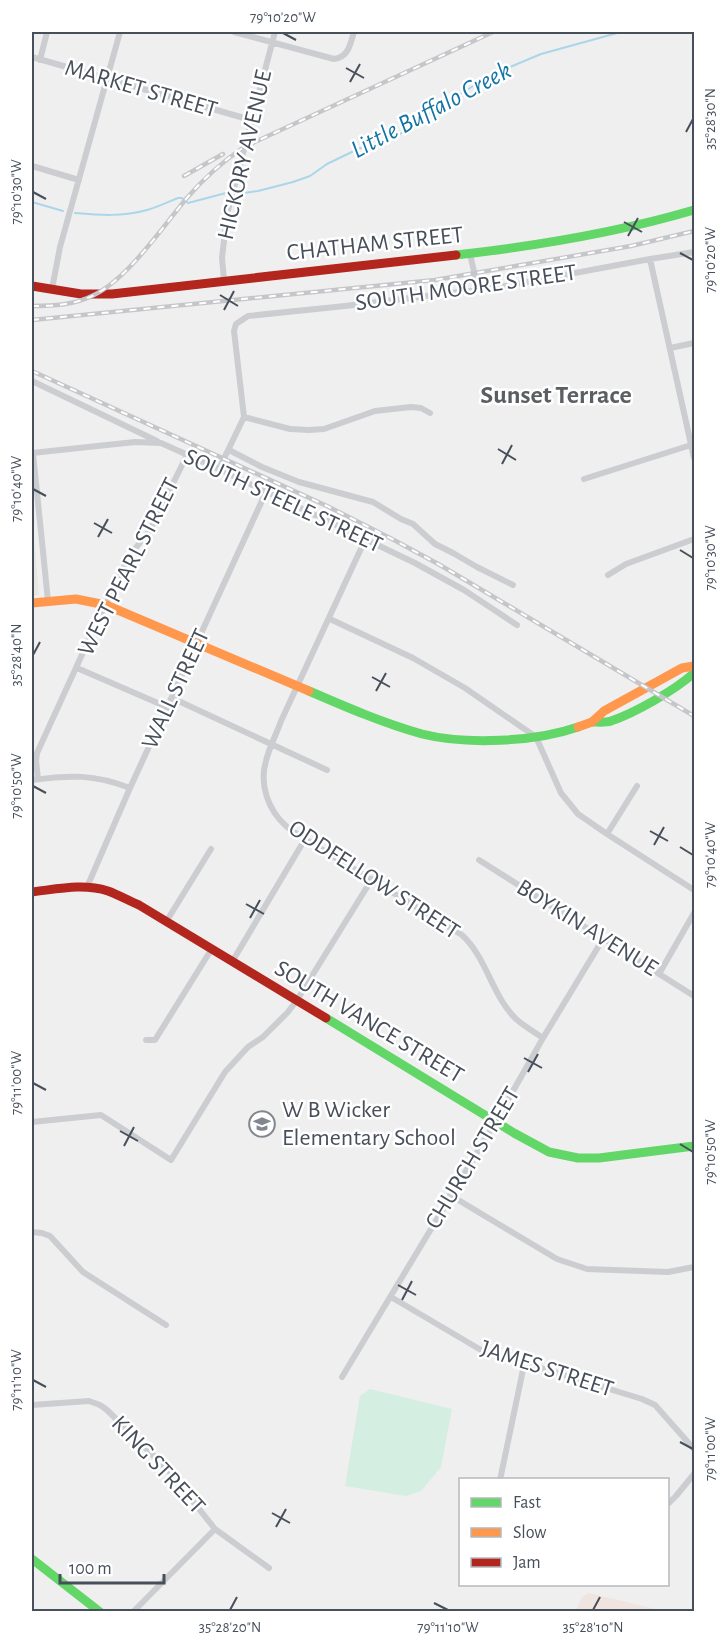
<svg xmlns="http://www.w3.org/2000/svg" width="726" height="1643" font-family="'Alegreya Sans',sans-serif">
<rect width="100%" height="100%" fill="#f0efef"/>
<path fill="#e8e7df" d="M32,514L39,595L32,596Z"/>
<path fill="#efe4e0" d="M589,1593L664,1611H576L582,1597Z"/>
<path fill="#d4eee1" d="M370,1389L452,1409L441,1467L421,1491L406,1496L345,1486L360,1396Z"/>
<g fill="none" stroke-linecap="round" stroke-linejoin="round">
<path stroke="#abd6ea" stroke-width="2" d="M244,193L258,191L293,182L310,176L327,164L358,149L400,134L444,104L491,75L541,54L621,32
M32,202L63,211
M75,213C99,215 123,217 147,210C158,207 168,202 178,198H182L188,203L226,193"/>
<path stroke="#cbcdd0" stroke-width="6" d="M234,32L334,59C349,57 350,44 354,32
M32,57L251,120
M40,60L47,32
M32,166L79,180
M470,254L478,289
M650,259L694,458
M224,280L222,258L227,214L275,32
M52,289L60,247L120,32
M670,348L694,343
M32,381L157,441
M244,417L290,429L309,430L324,429L375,411L411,407L421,408L430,413
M229,450L262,467L299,482L373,502L401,519L413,524L435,544L453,553L477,567L513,585
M32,453L135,442L161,443L219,469L415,563L464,590L517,625
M33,453L48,601
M219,469L244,417L234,331L236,324L248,316L345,306L500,287L650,259L694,252
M584,479L694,444
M365,540L281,721C276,735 269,748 266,761C259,784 268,810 286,826C291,831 299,835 305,839L462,935C487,958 492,996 516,1019C524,1026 534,1032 543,1038
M608,575L626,564L694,539
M330,619L413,658L465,688L536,737L561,793L578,814L607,834L694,890
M77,668L167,707
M172,698L327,770
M38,779L36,761L37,753L96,624L130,555L150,530L187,455
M32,780C70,775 94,774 130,788
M607,834L637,786
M479,860L694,996
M87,887L130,788L266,492
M166,922L211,849
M232,962L305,839
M659,974L694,913
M146,1040H155L211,950
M32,1122L101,1115L171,1160L225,1072L248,1047L263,1037L288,1012L297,1000L372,879
M450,1195L557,1259L587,1269L668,1272L694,1267
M32,1232L42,1233L50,1236L83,1272L166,1325
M391,1297L481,1350L642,1399L655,1405L694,1449
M342,1377L496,1121L543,1038L603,939
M32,1405L89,1401L100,1405L107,1410L168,1470L215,1529L269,1568
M500,1480L524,1365
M668,1504L676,1496L694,1474
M133,1612L215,1529"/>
<path stroke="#63d668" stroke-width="9" d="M456,255C536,246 616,233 694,210
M309,691C346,707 383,723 422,734C466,745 535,742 578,727
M592,722C598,722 605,723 611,721C635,713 675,690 694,673
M326,1018L514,1133L549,1152L578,1158H599L694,1146
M32,1559L100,1612"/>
<path stroke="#ff974d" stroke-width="9" d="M32,603L76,599L106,605L309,691
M578,727L592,722L604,711L682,668L694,666"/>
<path stroke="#b3261e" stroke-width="9" d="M32,286L81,294H112L456,255
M32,892C58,889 83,883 108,891C119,895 129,901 139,905L326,1018"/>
<g stroke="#c5c6c9" stroke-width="4.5">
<path id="rail" d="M184,176L223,154
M32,306C53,306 75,305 94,295C128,278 162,228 186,199C204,178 222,162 244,147L493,32
M32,320L435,280L631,246L694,231
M32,371L327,506L394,540L440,565L694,716"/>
</g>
<use href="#rail" stroke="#fff" stroke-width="2" stroke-dasharray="7" stroke-linecap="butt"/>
</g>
<path fill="none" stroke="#474f5b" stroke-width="2" d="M283,33L296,40M346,68L364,78M350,82L360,64M686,132L693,119M33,192L46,199M624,222L642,232M628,236L638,218M680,253L693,260M220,295L238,306M224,310L234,291M498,449L516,460M502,464L512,445M33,489L46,496M94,523L112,533M98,537L108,519M680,550L693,558M33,655L40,642M372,677L390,687M376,691L386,673M33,786L46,793M650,831L668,841M654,845L664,827M680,847L693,855M246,904L264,914M250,918L260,900M524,1058L542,1068M528,1072L538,1054M33,1083L46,1090M120,1131L138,1141M680,1144L693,1152M124,1146L134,1127M398,1285L416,1295M402,1300L412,1281M33,1380L46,1387M680,1442L693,1449M272,1513L290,1523M276,1527L286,1509M434,1603L448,1610M230,1610L237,1597M593,1610L600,1597"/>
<defs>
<g id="school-ring" transform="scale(1.35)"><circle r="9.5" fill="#fff" stroke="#82878f" stroke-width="1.5"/><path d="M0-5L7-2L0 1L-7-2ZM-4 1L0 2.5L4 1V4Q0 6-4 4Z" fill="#82878f"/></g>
</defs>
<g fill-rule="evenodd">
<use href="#school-ring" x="262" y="1124"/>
</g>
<g text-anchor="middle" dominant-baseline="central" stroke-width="5" stroke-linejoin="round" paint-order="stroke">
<g font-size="24" fill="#474f5b" stroke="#fff">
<text transform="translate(141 89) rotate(16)">MARKET STREET</text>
<text transform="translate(245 155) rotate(-77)">HICKORY AVENUE</text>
<text transform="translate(375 244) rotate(-6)">CHATHAM STREET</text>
<text transform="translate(466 288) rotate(-8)">SOUTH MOORE STREET</text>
<text transform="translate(283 501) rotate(25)">SOUTH STEELE STREET</text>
<text transform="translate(129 567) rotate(-63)">WEST PEARL STREET</text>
<text transform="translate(176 689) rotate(-65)">WALL STREET</text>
<text transform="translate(374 880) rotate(33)">ODDFELLOW STREET</text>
<text transform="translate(587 928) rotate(32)">BOYKIN AVENUE</text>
<text transform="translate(369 1022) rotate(31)">SOUTH VANCE STREET</text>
<text transform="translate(473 1158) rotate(-59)">CHURCH STREET</text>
<text transform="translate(547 1369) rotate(18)">JAMES STREET</text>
<text transform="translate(158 1465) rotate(47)">KING STREET</text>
</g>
<g font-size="24" fill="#474f5b" stroke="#fff" text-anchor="start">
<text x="282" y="1110">W B Wicker<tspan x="282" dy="28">Elementary School</tspan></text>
</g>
<g font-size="26" font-style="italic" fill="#1274a3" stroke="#fff">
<text transform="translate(431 110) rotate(-28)">Little Buffalo Creek</text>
</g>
<g font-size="26" font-weight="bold" fill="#5b5e63" stroke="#fff">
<text x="556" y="395">Sunset Terrace</text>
</g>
</g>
<rect width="726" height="1643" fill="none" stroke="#ffffff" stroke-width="66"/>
<rect x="459" y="1478" width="210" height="108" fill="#ffffff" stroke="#b5b9bd" stroke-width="1.5"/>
<rect x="471" y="1498" width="30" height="9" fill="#63d668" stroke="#b5b9bd" stroke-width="1.5"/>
<text x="513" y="1508" font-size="18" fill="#474f5b">Fast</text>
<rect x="471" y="1528" width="30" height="9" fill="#ff974d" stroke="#b5b9bd" stroke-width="1.5"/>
<text x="513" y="1538" font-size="18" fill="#474f5b">Slow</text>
<rect x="471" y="1558" width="30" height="9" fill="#b3261e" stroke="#b5b9bd" stroke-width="1.5"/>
<text x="513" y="1568" font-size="18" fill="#474f5b">Jam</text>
<path d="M60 1574v9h104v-9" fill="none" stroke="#474f5b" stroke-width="3"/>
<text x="69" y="1574" font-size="18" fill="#474f5b" stroke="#ffffff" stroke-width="4.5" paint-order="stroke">100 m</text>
<rect x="33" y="33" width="660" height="1577" fill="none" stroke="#474f5b" stroke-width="2"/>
<g font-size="15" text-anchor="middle" fill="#474f5b">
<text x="283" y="22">79°10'20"W</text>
<text transform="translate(710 119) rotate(-90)" y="5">35°28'30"N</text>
<text transform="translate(16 192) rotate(-90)" y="5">79°10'30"W</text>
<text transform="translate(710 260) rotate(-90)" y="5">79°10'20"W</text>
<text transform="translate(16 489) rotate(-90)" y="5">79°10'40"W</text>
<text transform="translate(710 558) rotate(-90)" y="5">79°10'30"W</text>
<text transform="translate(16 655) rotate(-90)" y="5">35°28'40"N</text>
<text transform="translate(16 786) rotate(-90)" y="5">79°10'50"W</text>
<text transform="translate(710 855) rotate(-90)" y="5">79°10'40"W</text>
<text transform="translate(16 1083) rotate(-90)" y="5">79°11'00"W</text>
<text transform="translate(710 1152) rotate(-90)" y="5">79°10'50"W</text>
<text transform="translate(16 1380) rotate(-90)" y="5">79°11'10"W</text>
<text transform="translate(710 1449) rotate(-90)" y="5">79°11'00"W</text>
<text x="230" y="1632">35°28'20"N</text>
<text x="448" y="1632">79°11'10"W</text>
<text x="593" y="1632">35°28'10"N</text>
</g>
</svg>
